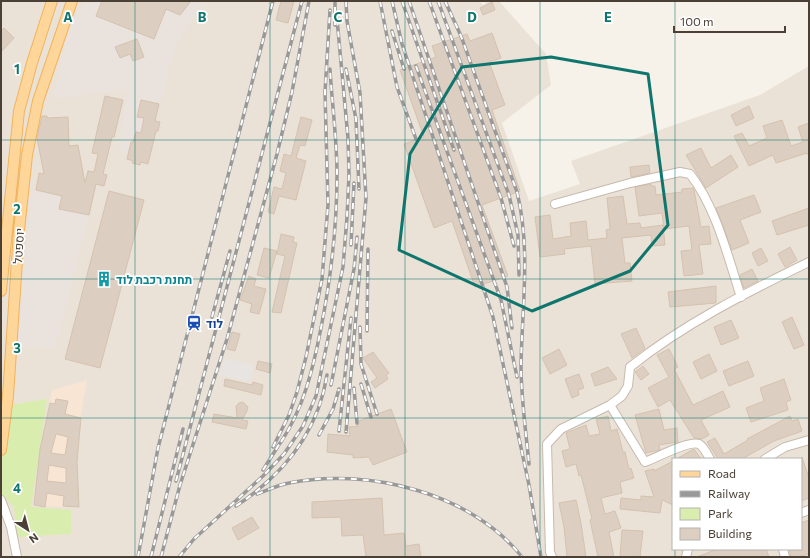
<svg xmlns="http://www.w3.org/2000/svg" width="810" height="558" font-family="Commissioner,Heebo,sans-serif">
<rect width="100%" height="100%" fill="#f6f1e9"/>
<path fill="#ebe2d7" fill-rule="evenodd" d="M1,1H479L483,5L489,1H499L546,54L551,85L502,123L529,201L580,184L571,161L760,95L809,66V557H1ZM673,459H801V549H673Z"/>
<path fill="#f9e5d3" d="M87,380L65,507L33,506L41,449L52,390Z"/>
<path fill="#e9e2dd" d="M85,1H205L177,43L143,164L118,150L127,90L53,99L68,29Z
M31,190L93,197L56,347L17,348Z"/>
<path fill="#d9eeae" d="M47,399L31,507L71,510V534L17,537L14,507L1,494V465L10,405Z"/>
<path fill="#e7e4e1" d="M225,358L254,366L250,382L219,375Z"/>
<path fill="#dccec0" stroke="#d5c2af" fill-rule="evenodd" d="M102,1H191L180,15L166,9L154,39L96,16Z
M281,1H294L288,23L276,20Z
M492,2L495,10L483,15L480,8Z
M4,28L14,38L1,52V31Z
M492,33L501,58L489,62L505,105L492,110L520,191L482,205L508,276L475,287L452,221L434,228L404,144L424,137L400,70L436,57L432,46L467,34L470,41Z
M137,39L144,57L133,61L130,54L120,58L115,47Z
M105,96L123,100L114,137H112L103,174L107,175L104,186L96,184L89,215L59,209L62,196L36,190L39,173L44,174L37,138L42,116H47V118L68,117L69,146L78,145L85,183L88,171L94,172L98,154L92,153Z
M141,100L159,104L155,121L160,122L158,131H156L148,164L141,162L140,165L132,163L133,161L127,159L131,142H133L136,132L141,133L144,118L137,117Z
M749,106L754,118L736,126L731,115Z
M301,117L312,120L305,146L300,145L296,158L306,161L296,200L279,196L274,214L268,212L274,187L282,189L286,173L280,171L284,154L291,156Z
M782,120L791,146L803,142L798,127L809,123V156L807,153L776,163L773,155L749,166L734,136L742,133L749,146L767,138L763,126Z
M701,148L711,168L731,155L738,167L706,188L686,155Z
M649,165L650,173L631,177L630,167Z
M651,184V186H655L656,195L682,192V189L693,188L694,190L701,227L709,226L711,244L699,245L703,274L684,276L681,251L692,250L689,226L664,229L662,213L639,216L635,187Z
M109,191L144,200L100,368L65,359Z
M754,195L761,212L740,220L749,243L732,250L716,208Z
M623,196L627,224L640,223L641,228L663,225L665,245L652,246L651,235L622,238L625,263H630L632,281L595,284L591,246L564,249L565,254L540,257L535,217L550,215L553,239L571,236L570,223L586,221L588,240L607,238L606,230L610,229L607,198Z
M809,208V225L777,235L772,221Z
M281,234L294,237L293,242L297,243L281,313L272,312L285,256L277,254Z
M790,247L797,260L785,267L778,254Z
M264,248L277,251L269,278L257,275Z
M761,248L768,261L758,266L752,253Z
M752,269L758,281L744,288L740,275Z
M249,276L256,279L254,286L266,289L259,314L250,312L252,304L240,300Z
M716,286V303L670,307L668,292Z
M792,317L804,345L794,349L782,322Z
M731,320L739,338L721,345L714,327Z
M636,328L645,348L632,358L621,334Z
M232,332L240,334L235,351L227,349Z
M559,349L567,365L550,374L542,358Z
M669,349L678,367L674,369L693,405L723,391L730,407L701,420L709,435L702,439L694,438L670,400L658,407L648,388L669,377L657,355Z
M373,352L389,373L386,375L388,379L375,388L371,382L377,378L363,358Z
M709,354L717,371L701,379L693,362Z
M258,361L272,364L270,373L256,369Z
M748,361L754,376L729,386L723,371Z
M643,366L649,374L641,380L635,372Z
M608,367L617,379L595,386L591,374Z
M579,374L584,388L578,390L579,395L572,398L565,379Z
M225,379L252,385L253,382L263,385L261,395L224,386Z
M784,379L791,400L786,402L788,410L751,422L746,408L764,401L760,388Z
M56,399L68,401L65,414L81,418L77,462L79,507L63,506L64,496L47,493L45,507L34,505L40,449L50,403L55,404ZM56,434L68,437L65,455L51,453ZM49,465L66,468V483L47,481Z
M243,402L248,407L247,411L242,420L248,421L246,429L212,422L214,414L237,418L236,406L239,403Z
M391,409L407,452L373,465L369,457L353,458V455L327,452L328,434L350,436L349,427L358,426L356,422Z
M659,409L664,430L677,428L678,442L659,445L660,450L646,453L635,415Z
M608,416L611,431L617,429L623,452H625L629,469L631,468L634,478L620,482L622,493L601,498L605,514L615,511L621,528L609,532L614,557H598L590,520L592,519L581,475L579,476L576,464L566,467L562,451L570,449L566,433L586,425L589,436L600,434L596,419Z
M790,416L792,421L798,419L802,431L774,441L742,459H715L717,457L707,442L715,438L724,454L748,440L747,439Z
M694,449L701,459H676Z
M802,457L809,478V498L801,501Z
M673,461V505L662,500L660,513L620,509L621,498L641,500V496L654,497L645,471L654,469V471Z
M382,498L384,535L404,533L406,546L419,544L421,557H366L363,535L342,536L341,517L312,518V502Z
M576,500L581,523L586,557H567L564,527L559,503Z
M252,517L259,528L238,540L232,528Z
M809,520V554L798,557H791L789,549H801V523Z
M622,530L643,531L640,557H620Z
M717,549H766L769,557H697Z"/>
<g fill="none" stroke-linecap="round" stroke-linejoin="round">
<g stroke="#c6baad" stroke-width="10">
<path id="minor" d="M555,204L630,183L680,172L690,174C716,207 728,257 741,297
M610,405L645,462C656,458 689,440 699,444C704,447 707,454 710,459
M765,459L785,447L809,440
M1,500L11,527L17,557
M801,513L809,510
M783,549L785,557
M552,557L550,552L547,444L561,429L610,405L622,396L628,386L630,367C684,324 747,292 809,262
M686,557L688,549"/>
</g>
<g stroke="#f1b35c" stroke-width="12">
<path id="major" d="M1,291L19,111L32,63L52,1
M1,450L8,396L19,230L27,155L38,101L72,1"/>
</g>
<use href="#minor" stroke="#fff" stroke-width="8"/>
<use href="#major" stroke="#ffd699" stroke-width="10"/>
<g stroke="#999" stroke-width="3.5">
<path id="rail" d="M346,1L347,21L360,93L366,198L346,432
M380,1L397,87L416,139
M392,1L402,44L493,317L529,485L541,557
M402,1L454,150
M409,1L507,287L512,328
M429,1L501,198L514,246
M438,1L509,195L518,235L519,275
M445,1L461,36L517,192C531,248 522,307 521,365C521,398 526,432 529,464
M335,25V1
M392,31L404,69
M416,66L501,300L517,377
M346,69L356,119L359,189
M351,245L354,183
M212,317L230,251
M360,327L361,364L377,414
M367,331L368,249
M361,384L371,417
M331,385L354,269L357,237
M354,388L357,423
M339,431L351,318
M319,435L333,409L339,389
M281,442C304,407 313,369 321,328C331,277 337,227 337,175C337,139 332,104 330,69
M273,447L289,415L297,392L306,357L322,279L328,205L325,92L330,10
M263,470L280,443
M176,481L302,1
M257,494C268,490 278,485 289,483C367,467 472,493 522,557
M236,506C283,475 318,432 327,375
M138,557L158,448L273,1
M151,557L183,429
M161,557L180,485L227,339L277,154L292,92L309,1
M179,557L194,539L263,476L284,454L303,426L316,396L343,267L347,217L349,175L348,138L337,19"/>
</g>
<use href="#rail" stroke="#fff" stroke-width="2" stroke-dasharray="6" stroke-linecap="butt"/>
</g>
<path fill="none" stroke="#0f766e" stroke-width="3" stroke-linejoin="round" d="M551,57L648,74L668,225L630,271L532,311L399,250L410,154L462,67Z"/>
<path fill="none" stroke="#0f766e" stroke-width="1" stroke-opacity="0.55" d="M135,1V557M270,1V557M405,1V557M540,1V557M675,1V459M1,140H809M1,279H809M1,418H809M675,549V557"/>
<defs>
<g id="building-bare" transform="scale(1.2)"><path d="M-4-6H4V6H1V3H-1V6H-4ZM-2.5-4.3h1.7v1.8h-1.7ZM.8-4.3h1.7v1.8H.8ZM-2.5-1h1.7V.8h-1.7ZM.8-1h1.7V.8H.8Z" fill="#0f9aa8" stroke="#fff" stroke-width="2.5" paint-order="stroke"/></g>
<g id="station-bare" transform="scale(1.2)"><path d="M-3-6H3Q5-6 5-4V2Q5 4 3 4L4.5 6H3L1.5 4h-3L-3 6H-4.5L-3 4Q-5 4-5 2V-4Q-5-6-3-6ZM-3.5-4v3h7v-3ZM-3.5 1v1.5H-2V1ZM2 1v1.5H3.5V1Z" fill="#1a4fb4" stroke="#fff" stroke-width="2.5" paint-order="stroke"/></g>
</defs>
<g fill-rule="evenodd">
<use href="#building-bare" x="104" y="279"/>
<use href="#station-bare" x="194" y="323"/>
</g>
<g text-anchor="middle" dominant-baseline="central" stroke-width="3.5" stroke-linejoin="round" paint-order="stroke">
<g font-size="12" fill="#4b4036" stroke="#fff">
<text transform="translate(18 246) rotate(-86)">יוספטל</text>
</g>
<g font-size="12" font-weight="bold" fill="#0d838f" stroke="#fff" text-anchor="start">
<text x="116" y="279">תחנת רכבת לוד</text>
</g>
<g font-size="12" font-weight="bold" fill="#164399" stroke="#fff" text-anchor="start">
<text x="206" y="323">לוד</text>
</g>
</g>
<g font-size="13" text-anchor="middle" font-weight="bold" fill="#0f766e" stroke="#fff" stroke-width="3.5" stroke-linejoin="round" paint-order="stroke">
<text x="68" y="22">A</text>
<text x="202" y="22">B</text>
<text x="338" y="22">C</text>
<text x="472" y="22">D</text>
<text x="608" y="22">E</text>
<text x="17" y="74">1</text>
<text x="17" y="214">2</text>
<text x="17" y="353">3</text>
<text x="17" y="493">4</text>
</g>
<rect width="810" height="558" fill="none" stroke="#4b4036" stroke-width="4"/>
<rect x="672" y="458" width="130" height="92" fill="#ffffff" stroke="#b7b3af"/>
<rect x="680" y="471" width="20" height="6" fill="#ffd699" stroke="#b7b3af"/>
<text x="708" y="478" font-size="12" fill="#4b4036">Road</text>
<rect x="680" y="491" width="20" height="6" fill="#999999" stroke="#b7b3af"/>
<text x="708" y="498" font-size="12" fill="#4b4036">Railway</text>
<rect x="680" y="508" width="20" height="12" fill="#d9eeae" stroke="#b7b3af"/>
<text x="708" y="518" font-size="12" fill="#4b4036">Park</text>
<rect x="680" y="528" width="20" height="12" fill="#dccec0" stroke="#b7b3af"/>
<text x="708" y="538" font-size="12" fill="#4b4036">Building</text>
<g transform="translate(28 530) rotate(144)" stroke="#ffffff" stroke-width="3" paint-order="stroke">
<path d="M0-3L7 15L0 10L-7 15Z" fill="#4b4036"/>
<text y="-6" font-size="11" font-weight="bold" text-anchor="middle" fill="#4b4036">N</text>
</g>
<path d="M674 26v6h111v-6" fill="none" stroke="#4b4036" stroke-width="2"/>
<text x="680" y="26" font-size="12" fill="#4b4036" stroke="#ffffff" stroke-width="3" paint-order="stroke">100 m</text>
</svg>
